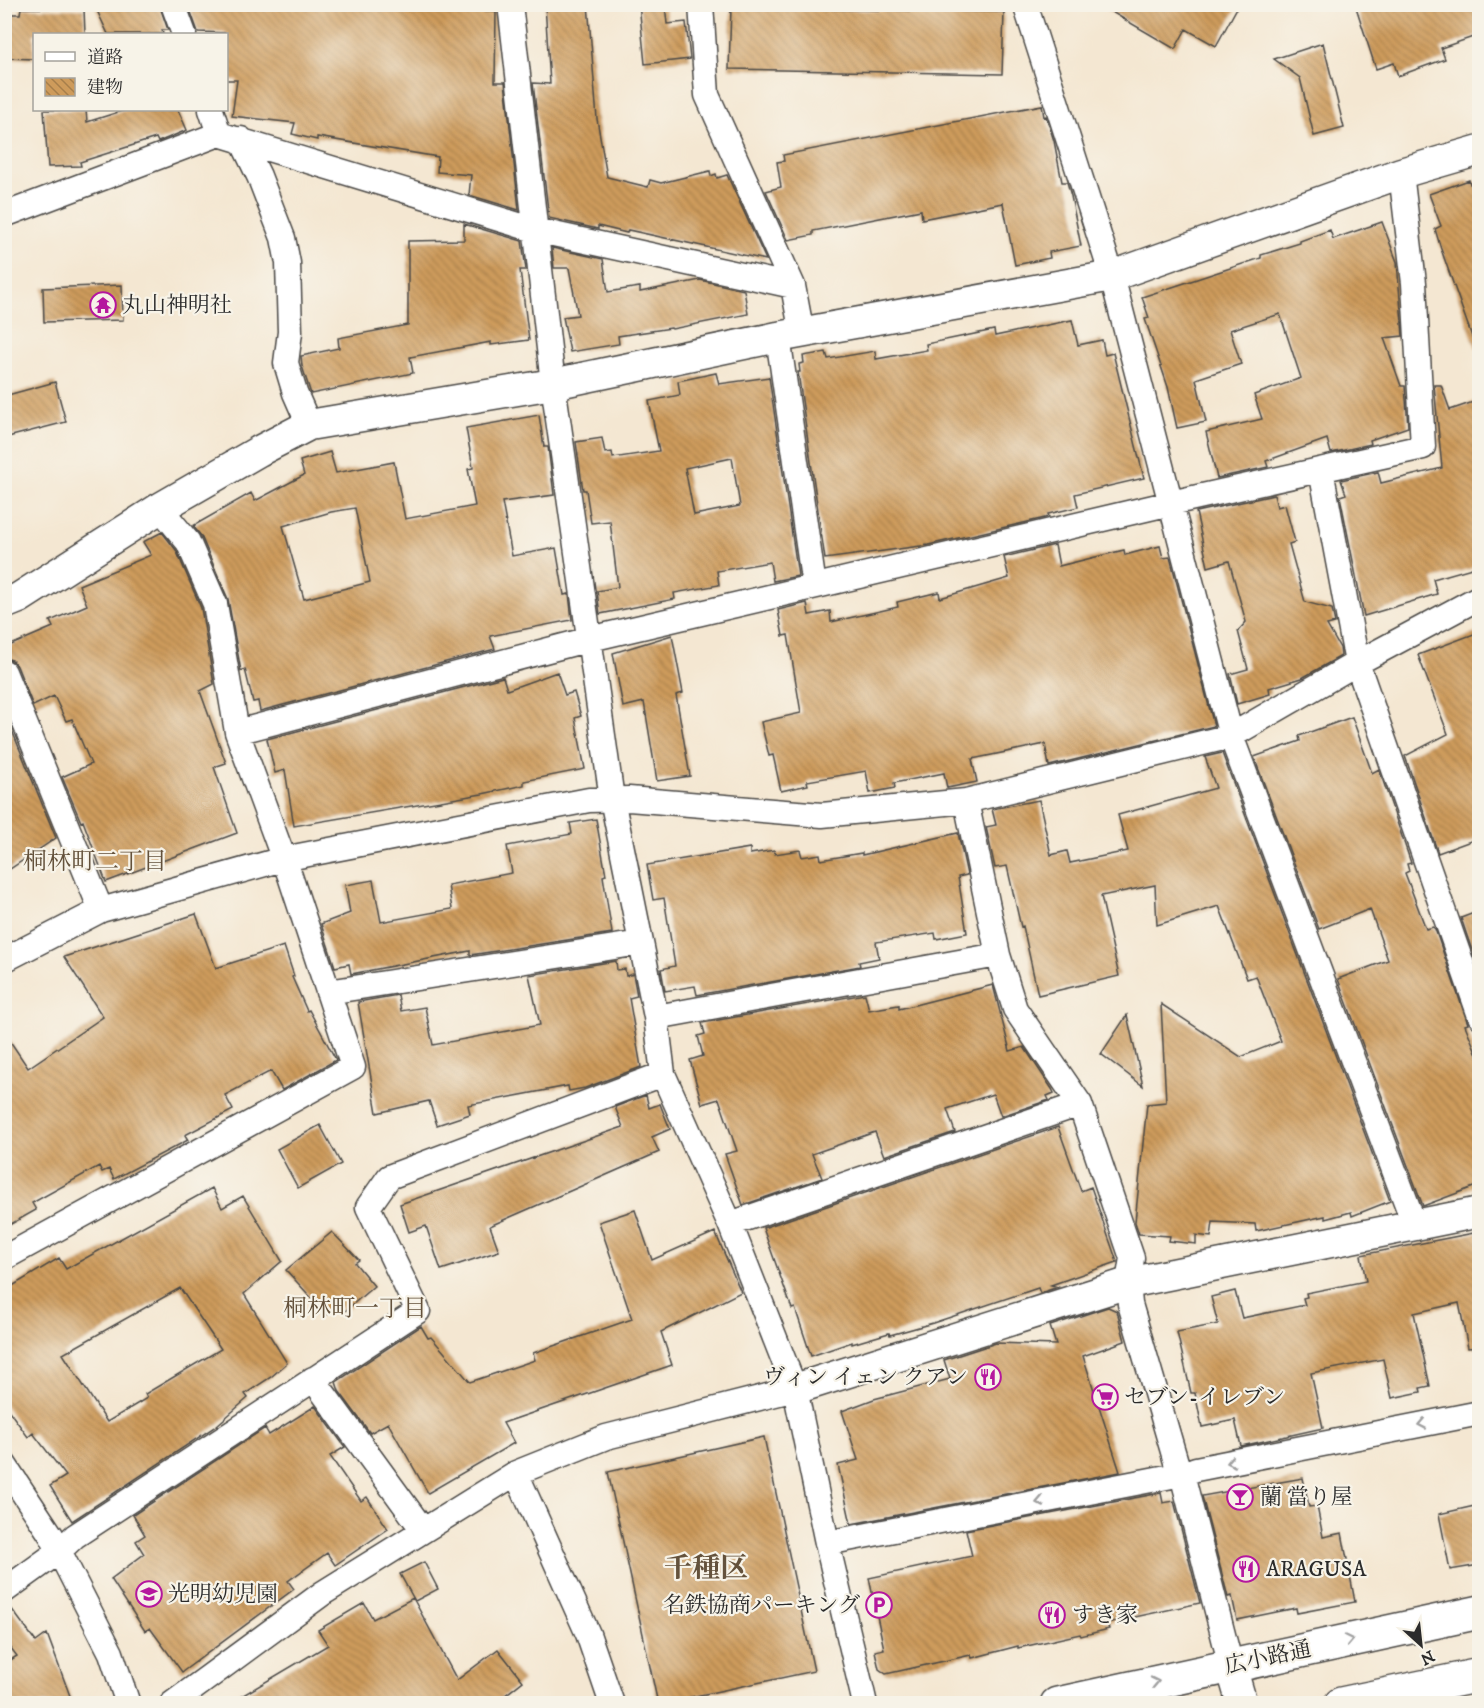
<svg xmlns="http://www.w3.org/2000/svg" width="1484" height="1708" font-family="'IM FELL DW Pica','Noto Serif JP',serif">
<defs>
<pattern id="building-back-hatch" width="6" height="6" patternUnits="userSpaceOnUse" patternTransform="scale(1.5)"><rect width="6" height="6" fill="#ce9b5b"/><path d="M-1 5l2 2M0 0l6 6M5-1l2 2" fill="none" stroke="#a77f4b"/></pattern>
</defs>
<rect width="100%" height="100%" fill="#f7f3e8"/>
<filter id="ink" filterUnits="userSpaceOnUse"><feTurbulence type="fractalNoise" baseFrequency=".0167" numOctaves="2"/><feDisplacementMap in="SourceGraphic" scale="12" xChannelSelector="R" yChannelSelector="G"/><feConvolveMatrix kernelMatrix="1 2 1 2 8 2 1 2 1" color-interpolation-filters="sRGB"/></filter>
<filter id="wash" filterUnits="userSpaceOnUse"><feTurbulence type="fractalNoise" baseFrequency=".008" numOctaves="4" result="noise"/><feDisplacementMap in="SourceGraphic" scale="24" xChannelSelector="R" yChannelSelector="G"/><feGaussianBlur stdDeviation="1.35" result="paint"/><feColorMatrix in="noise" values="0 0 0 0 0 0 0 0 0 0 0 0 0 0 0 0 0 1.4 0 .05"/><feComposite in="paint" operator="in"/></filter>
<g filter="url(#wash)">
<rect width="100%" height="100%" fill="#f4e7d2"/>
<g id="blocks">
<path fill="url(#building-back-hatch)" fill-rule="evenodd" d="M94,4H159L168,30H162L163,34H108Z
M188,4H378V7L496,11L495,82H505L519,210L469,195L471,175L437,172L438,157L317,137V140L292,134L295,123L232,116L237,80H226V33L198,32Z
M545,4H588L597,119L607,177L648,187L650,180L661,183L710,171L711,176L716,174L717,178L727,175L766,260L628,230L627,233L598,226V229L549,218L533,83L550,84Z
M639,4H665L667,24L686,22L690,59L645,64Z
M1098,4H1239L1216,46L1186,29L1175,49Z
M1355,4H1479V35L1441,48L1445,59L1398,76L1394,63L1376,69Z
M21,8L84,9L85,34H34V59L4,58V14H20Z
M731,8L1004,12L1002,74L729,69Z
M1323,43L1344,128L1314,136L1300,78L1274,59Z
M1042,105L1044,117L1046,116L1054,141L1062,182H1067L1071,196L1081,246L1049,252L1050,258L1015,265L1003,203L922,219L921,210L813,231V235L788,240L766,191L781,187L777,162L784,161L783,155Z
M44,110H86L87,122L125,110H178L187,130L158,142L156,138L80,162L81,166L48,167Z
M1469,180L1470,184L1479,180V347L1476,348L1441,249L1435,229L1441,226L1429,194Z
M1382,222L1397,262L1403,336L1384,338L1401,386H1405L1408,427L1370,440L1371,444L1331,453L1327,439L1266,461L1268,467L1217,478L1206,432L1262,419L1254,395L1301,378L1280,314L1230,330L1241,364L1196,379L1206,422L1177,428L1168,387L1145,319L1149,318L1142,297L1261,258V255L1300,243V241L1330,230L1333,239Z
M464,224L522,241L526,270H520L529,340L491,345V342L410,357L413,373L311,394L302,366L301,356L339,348L338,338L408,325V241L464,240Z
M552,248L603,259L608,292L640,287V292L700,280L744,290L748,314L672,329L671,328L618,336L619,344L570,352L563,317L578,315L569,268H554Z
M122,285L123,320L44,322L43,288Z
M1072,320L1078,345L1102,340L1105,355L1113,353L1144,478L1075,494L1078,507L1048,514L1049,517L928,545L825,559L798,372H800L799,364L804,363L803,356L826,352L828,359L875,351L876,359L927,350L926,344L994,330L995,336Z
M716,373L719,384L769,377L798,576L773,581L770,562L717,571L719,585L674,593L675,599L600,614L597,591L618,587L610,521L591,523L586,490H583L576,442L602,438L605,453L612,452L613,458L659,451L649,401L680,395L678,381ZM732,458L740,506L694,515L685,468Z
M55,382L66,422L4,438V396Z
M1434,385H1441L1450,410L1479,400V566L1433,579L1437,594L1364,616L1340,496L1346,494L1341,480L1378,472L1381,483L1442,468Z
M539,415L544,447H548L554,495L502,502L512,556L556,548L564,595L569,594L572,620L490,636L495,649L260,711L258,701L253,702L245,669L241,671L228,599L201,536L193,526L251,493L255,501L304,475L300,461L330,452L336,473L394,462L405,519L475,506L468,469L473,468L466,428ZM355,508L370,582L304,599L283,526L331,512Z
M1274,495L1277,507L1285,505L1295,542L1289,544L1305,602L1332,609L1335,623L1327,625L1340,648L1341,656L1302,678L1269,688L1270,694L1237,704L1230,674L1248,669L1238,631L1246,622L1229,561L1208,567L1196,512Z
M162,532L176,550L201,608L214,684L200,691L226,763L214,767L237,833L106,882L83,821L81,822L62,777L91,764L72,719L66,721L54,696L33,706L17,666L12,660L4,658V648L53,627L50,621L87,605L79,585L151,555L143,542Z
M1055,545L1059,566L1124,550L1125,555L1160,546L1163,558L1170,557L1214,726L1049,766L1045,744L972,759L977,782L947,788L944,773L894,783L895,788L870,793L866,771L807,781L808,785L781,791L773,755L769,756L761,722L801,713L788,635L783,636L778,610L807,603L809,615L830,611L831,622L898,607L897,602L939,592L940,598L1009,578L1004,557Z
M1479,632V838L1438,853L1405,756L1448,734L1418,655Z
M672,635L683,693L676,695L690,776L657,781L644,702L623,707L613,653Z
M557,672L565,695L574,692L581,716L575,718L585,769L524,781V785L482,794L294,826L285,770L275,773L267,739L503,677L507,690Z
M4,711L56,838L4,873Z
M1352,717L1372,773L1379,769L1411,863L1407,864L1409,871L1405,873L1426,929L1433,927L1435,929L1468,1024L1465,1025L1479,1059V1185L1423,1206L1338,979L1388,960L1370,909L1319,929L1254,757L1300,741L1299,736Z
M1222,753L1390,1201L1352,1216L1351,1212L1325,1219V1216L1256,1231L1255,1224L1213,1222L1211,1237L1196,1235V1244L1169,1241L1170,1236L1139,1234L1135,1222L1147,1104L1166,1102L1161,1004L1241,1057L1281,1041L1256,976L1247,979L1219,906L1157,925L1155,885L1101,896L1119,976L1038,995L1023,926L1021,927L1007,866L995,868L986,827L996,825L992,809L1039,800L1051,855L1067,851L1070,863L1128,851L1118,815L1216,788L1205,757Z
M596,819L606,875L603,876L612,933L470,955V951L351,974L349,964L335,967L321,924L350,913L345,885L373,880L381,922L452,909L448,885L512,873L507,846L572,834L570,823Z
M958,833L967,875L958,877L967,933L936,939L935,933L876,942L879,958L859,962L860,966L697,995L695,986L665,991L661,969L675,966L664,898L653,900L647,865L750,848V854L774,850L775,854L800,850L802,857L820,854L821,860L862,853V855Z
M1479,911V971L1461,918Z
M196,914L216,968L284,946L294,976L292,977L307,1011L309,1010L336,1060L282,1090L271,1071L225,1095L233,1110L185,1135L188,1140L114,1179L109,1169L102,1172L99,1166L32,1203L36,1210L4,1228V1032L28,1068L103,1017L64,957Z
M616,961L617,970L625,969L626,976L633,974L637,996L629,998L641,1067L585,1088L569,1091L568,1086L468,1105L470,1114L437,1125L429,1101L377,1113L358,1002L398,995L401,1011L425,1007L433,1045L540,1025L529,975Z
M993,985L1010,1051L1024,1047L1052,1089L1054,1093L1047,1096L1049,1100L1001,1116L993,1094L947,1109L955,1132L884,1156L875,1132L812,1154L822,1178L743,1205L725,1154L737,1151L719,1099L702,1104L690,1060L703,1056L698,1036L705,1034L702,1023L865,994L869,1010L899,1005V1009Z
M1127,1015L1143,1086L1101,1054Z
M646,1095L649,1108L660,1104L670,1129L652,1137L659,1152L490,1226L499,1251L441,1270L426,1226L409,1232L400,1204L623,1127L615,1107Z
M320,1125L341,1164L298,1188L277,1149Z
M1058,1127L1081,1191L1091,1187L1117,1262L1051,1285L1058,1287L1040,1293L1038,1288L933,1323L890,1335L889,1333L852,1344V1342L811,1356L795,1308L792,1309L763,1228Z
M212,1188L222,1208L243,1196L282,1261L244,1294L287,1363L271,1377L245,1394L248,1398L216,1426L72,1521L50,1486L66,1476L33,1433L28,1437L4,1404V1291L59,1258L66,1269ZM180,1288L221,1349L145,1394L147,1398L107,1422L63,1354Z
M635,1210L652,1260L715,1232L741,1292L661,1332L672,1365L503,1423L514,1443L428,1493L388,1423L370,1433L339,1391L336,1382L421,1326L428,1338L431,1337L470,1382L535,1360L533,1353L632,1319L599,1222Z
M332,1232L359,1260L355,1263L374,1286L344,1312L338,1305L327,1315L286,1270Z
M1479,1232V1347L1468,1348L1459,1303L1414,1313L1430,1386L1420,1388L1421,1392L1392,1398L1383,1359L1311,1373L1323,1428L1241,1446L1235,1420L1202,1427L1195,1393H1191L1177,1332L1218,1324L1211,1297L1235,1291L1242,1318L1305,1305L1303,1298L1307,1297L1306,1293L1366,1281L1361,1255Z
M1108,1307L1117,1311L1125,1341L1083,1356L1120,1472L851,1524L838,1465L858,1460L842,1411L874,1399L950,1379L944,1360L996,1343L1056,1345L1050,1326Z
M315,1406L345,1447L330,1456L361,1501L367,1497L388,1529L335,1565L327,1553L288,1581L294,1589L182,1672L150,1628L145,1631L111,1579L144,1554L136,1541L145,1535L133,1515L265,1428L269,1435Z
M764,1437L814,1671L658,1704L608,1472Z
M1303,1478L1309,1507L1317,1506L1323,1537L1342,1533L1355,1602L1297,1613L1296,1608L1237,1620L1232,1596L1228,1597L1202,1496Z
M1161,1493L1163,1503L1174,1501L1200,1603L1107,1623L1109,1629L1081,1636L1080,1634L1018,1648V1646L972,1658L971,1655L886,1674L879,1669L875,1651L884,1649L869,1578L972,1556L966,1530Z
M1479,1505V1565L1450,1570L1439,1514Z
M424,1562L438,1589L415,1601L400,1574Z
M413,1598L457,1680L498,1649L523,1681L494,1704H228L328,1645L318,1630L364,1603L373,1619Z
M8,1604L36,1642L47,1634L73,1704H4V1664L17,1656L4,1639V1605Z"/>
</g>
</g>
<g filter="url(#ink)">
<use href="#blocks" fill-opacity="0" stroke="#494744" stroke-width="1.5"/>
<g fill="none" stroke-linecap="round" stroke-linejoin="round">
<g stroke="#494744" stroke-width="27">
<path id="minor" d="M173,4L184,34
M510,4L553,384L612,799L656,1017L663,1074L730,1224L795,1389L827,1543L865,1704
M701,4L707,95L793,286L802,334
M1025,4L1112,276L1231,736L1415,1226
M211,110L219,134L535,230L793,286
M241,139L259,176L283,238L288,263L290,332L286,363L295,393L309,425
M4,215L219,134
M778,337L814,586
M1321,470L1357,663L1480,1016
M4,672L101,910
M237,732L590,639L1171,503L1423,447L1414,283L1401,173
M966,801L998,955L1015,1009L1080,1104L1132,1258L1128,1283L1130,1304L1176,1462L1182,1474L1231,1666
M4,960L101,910L283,859L589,800L629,799L822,815L966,801L1231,736L1357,663L1480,597
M328,992L640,943
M656,1017L998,955
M730,1224L1080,1104
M4,1258L353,1067L290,876L237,732L215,604L188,542L160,508
M313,1379L423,1530
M4,1464L51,1535L111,1653L128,1704
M516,1473L588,1634L612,1704
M827,1543L1182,1474L1196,1469L1480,1413
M4,1591L58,1552L75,1536L418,1311L368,1207L389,1177L663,1074
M172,1704L323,1593L516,1473L606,1437L795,1389"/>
</g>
<g stroke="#494744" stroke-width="33">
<path id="tertiary" d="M4,604L19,598L160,508L259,451L309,425L553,384L778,337L1112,276L1401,173L1480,150
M795,1389L1128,1283L1480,1212
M1231,1666L1242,1704"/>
</g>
<g stroke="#494744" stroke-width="36">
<path id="primary" d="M1057,1704L1480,1612
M1341,1704L1480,1675"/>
</g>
<use href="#minor" stroke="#fff" stroke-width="24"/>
<use href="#tertiary" stroke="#fff" stroke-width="30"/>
<use href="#primary" stroke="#fff" stroke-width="33"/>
</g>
<defs><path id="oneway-chevron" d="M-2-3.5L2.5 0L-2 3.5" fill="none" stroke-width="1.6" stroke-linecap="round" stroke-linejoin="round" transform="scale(1.5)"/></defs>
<g stroke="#a0a0a0">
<use href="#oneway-chevron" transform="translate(1422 1424) rotate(169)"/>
<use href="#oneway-chevron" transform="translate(1231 1462) rotate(169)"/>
<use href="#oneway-chevron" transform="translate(1040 1502) rotate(169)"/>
<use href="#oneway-chevron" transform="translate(1349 1640) rotate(-12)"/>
<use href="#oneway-chevron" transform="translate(1155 1682) rotate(-12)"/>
</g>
</g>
<defs>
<g id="temple-ring" transform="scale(1.35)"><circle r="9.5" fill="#f7f3e8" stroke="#b5179e" stroke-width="1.5"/><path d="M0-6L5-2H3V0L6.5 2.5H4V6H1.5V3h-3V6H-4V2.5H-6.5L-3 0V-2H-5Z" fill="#b5179e"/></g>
<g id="restaurant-ring" transform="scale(1.35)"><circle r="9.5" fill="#f7f3e8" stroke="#b5179e" stroke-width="1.5"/><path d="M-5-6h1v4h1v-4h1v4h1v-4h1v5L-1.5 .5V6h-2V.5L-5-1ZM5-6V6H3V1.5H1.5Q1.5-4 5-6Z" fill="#b5179e"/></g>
<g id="supermarket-ring" transform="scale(1.35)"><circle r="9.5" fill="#f7f3e8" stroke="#b5179e" stroke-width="1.5"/><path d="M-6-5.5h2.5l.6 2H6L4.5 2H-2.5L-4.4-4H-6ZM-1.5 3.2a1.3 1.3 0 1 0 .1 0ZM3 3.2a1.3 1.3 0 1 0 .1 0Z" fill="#b5179e"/></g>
<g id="bar-ring" transform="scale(1.35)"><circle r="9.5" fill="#f7f3e8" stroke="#b5179e" stroke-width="1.5"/><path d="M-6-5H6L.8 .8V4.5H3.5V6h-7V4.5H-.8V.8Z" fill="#b5179e"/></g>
<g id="school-ring" transform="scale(1.35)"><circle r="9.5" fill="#f7f3e8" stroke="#b5179e" stroke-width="1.5"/><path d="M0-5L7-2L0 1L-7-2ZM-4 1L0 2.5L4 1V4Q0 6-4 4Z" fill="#b5179e"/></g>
<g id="parking-ring" transform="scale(1.35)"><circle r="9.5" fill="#f7f3e8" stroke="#b5179e" stroke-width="1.5"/><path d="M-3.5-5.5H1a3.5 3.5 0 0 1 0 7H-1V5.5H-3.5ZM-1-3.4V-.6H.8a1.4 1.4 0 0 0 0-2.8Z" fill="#b5179e"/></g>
</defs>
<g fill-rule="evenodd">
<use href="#temple-ring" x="103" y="305"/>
<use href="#restaurant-ring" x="988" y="1377"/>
<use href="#supermarket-ring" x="1105" y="1397"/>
<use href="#bar-ring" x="1240" y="1497"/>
<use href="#restaurant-ring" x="1246" y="1569"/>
<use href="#school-ring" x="149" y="1594"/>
<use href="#parking-ring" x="879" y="1605"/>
<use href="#restaurant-ring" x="1052" y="1615"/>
</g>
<g text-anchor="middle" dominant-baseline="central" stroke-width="4.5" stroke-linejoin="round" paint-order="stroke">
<g font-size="22" fill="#2b2b2b" stroke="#f7f3e8" text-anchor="start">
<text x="122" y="305">丸山神明社</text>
<text x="968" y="1377" text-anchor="end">ヴィン イェン クアン</text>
<text x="1124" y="1397">セブン-イレブン</text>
<text x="1260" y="1497">蘭 當り屋</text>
<text x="1266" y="1569">ARAGUSA</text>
<text x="168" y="1594">光明幼児園</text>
<text x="860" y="1605" text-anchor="end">名鉄協商パーキング</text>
<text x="1072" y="1615">すき家</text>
</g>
<g font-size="22" fill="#2b2b2b" stroke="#f7f3e8">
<text transform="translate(1268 1658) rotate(-12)">広小路通</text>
</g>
<g font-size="24" fill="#64523c" stroke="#f7f3e8">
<text x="95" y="862">桐林町二丁目</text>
<text x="355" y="1309">桐林町一丁目</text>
</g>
<g font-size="28" font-weight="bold" fill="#64523c" stroke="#f7f3e8">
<text x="706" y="1568">千種区</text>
</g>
</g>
<rect width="1484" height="1708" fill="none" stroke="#f7f3e8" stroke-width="24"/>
<rect x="33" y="33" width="195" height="78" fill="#f7f3e8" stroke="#a5a39c" stroke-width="1.5"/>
<rect x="45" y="52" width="30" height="9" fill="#ffffff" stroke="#a5a39c" stroke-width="1.5"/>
<text x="87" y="63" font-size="18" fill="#2b2b2b">道路</text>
<rect x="45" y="78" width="30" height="18" fill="url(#building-back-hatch)" stroke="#a5a39c" stroke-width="1.5"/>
<text x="87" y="93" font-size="18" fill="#2b2b2b">建物</text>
<g transform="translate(1421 1645) rotate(153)" stroke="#f7f3e8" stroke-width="4.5" paint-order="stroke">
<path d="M0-4.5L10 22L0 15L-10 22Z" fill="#2b2b2b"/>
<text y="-9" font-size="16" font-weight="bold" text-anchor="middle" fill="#2b2b2b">N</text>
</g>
</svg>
